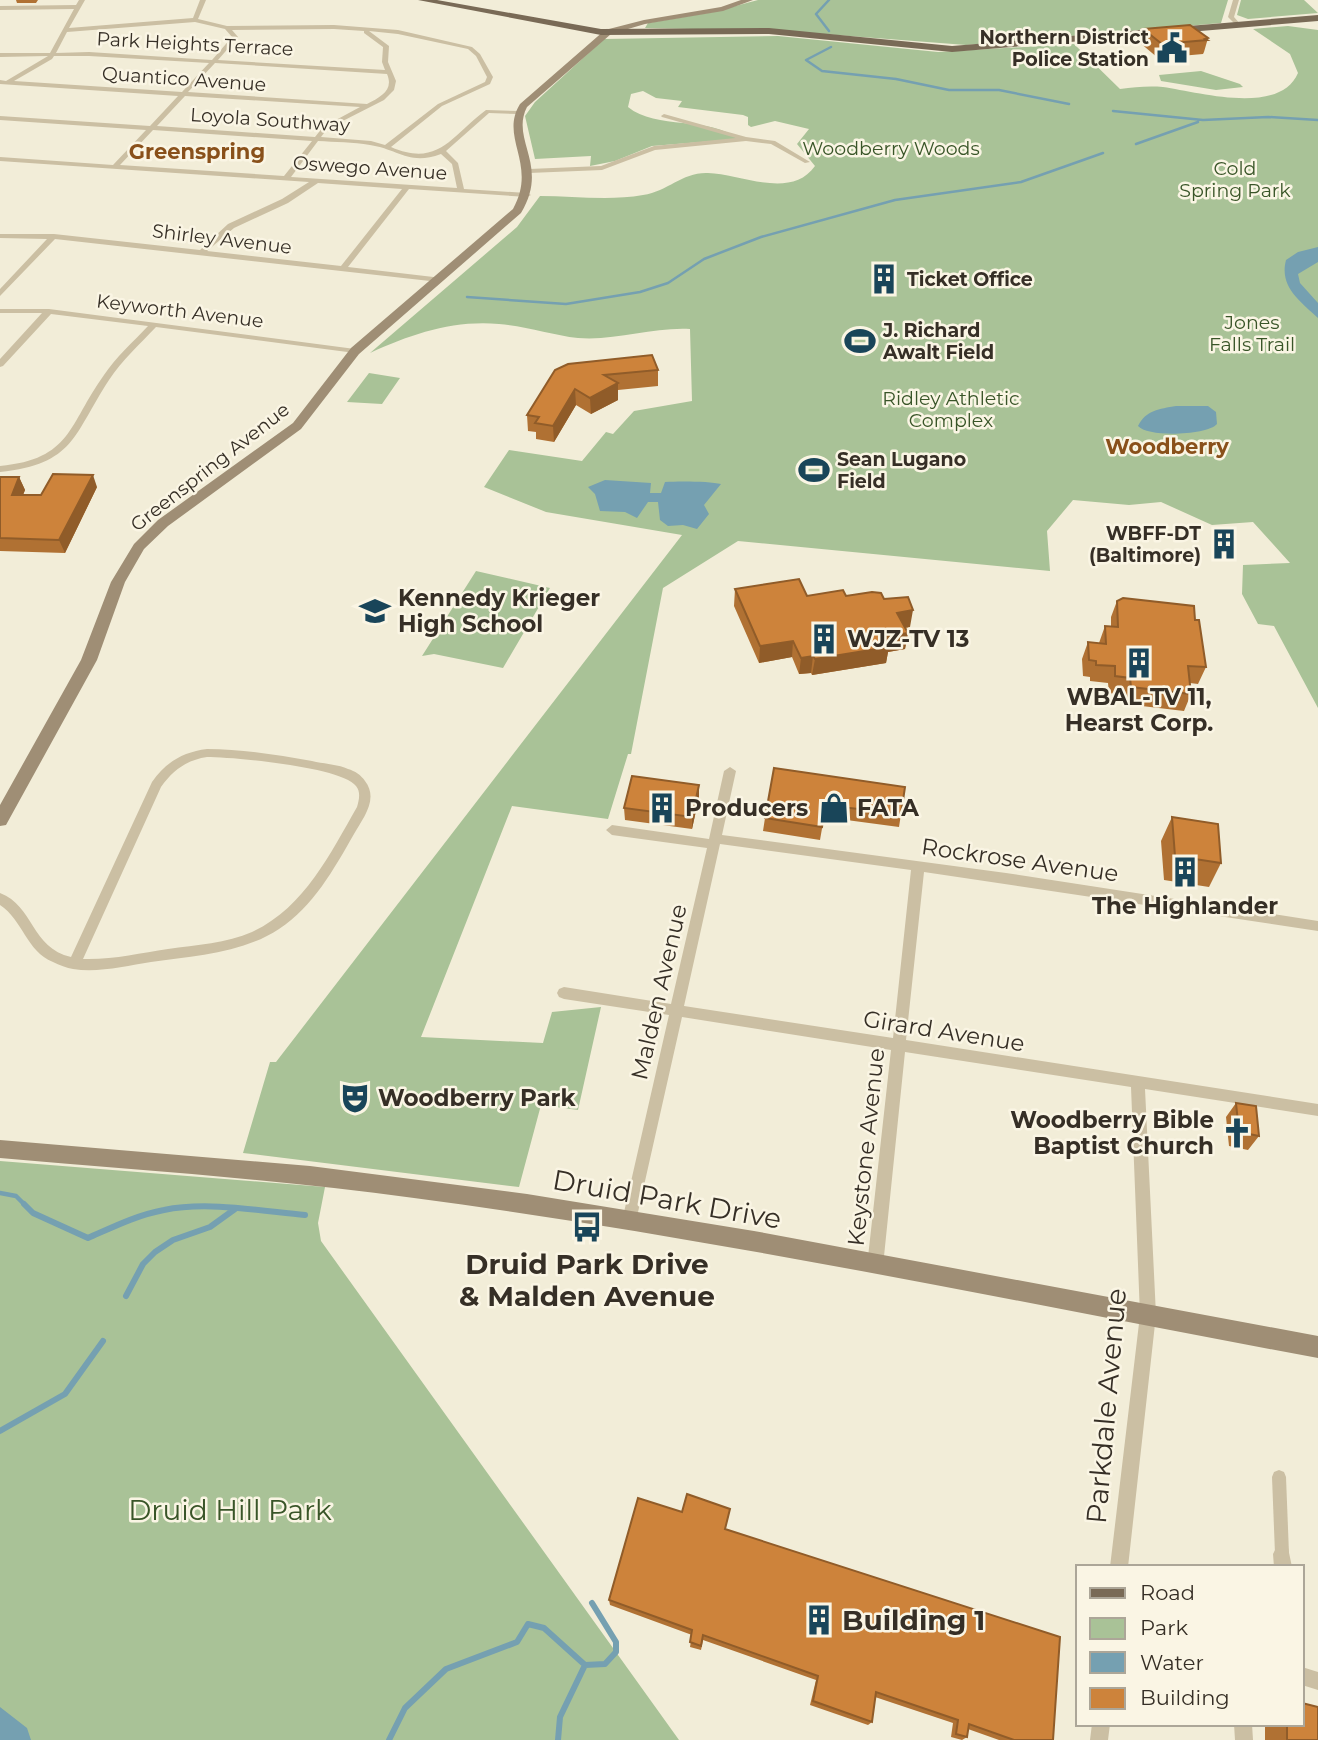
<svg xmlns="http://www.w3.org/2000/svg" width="1318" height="1740" font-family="Montserrat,sans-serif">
<rect width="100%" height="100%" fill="#f2edd8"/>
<path fill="#a9c297" d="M758,0H1228L1221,23L966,45L784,31L645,28L648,23L713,12Z
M1241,0H1304L1318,13L1248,19L1237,15Z
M1288,26L1318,30V708L1274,626L1258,624L1242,594L1243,565L1290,563L1253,522L1212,525L1161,502L1129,505L1073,500L1047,531L1050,571L738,541L663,588L631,754H628L608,819L512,806L421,1037L543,1043L552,1012L601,1007L578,1110L541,1105L519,1187L243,1153L270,1062H276L682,535L546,512L484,487L509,450L582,461L606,432L613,434L634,411L692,401L690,329C653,327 616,341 578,338C552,335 526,326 499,324C452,320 412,334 370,353L517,227L540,196C573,196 610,201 643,195C669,191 682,172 708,173C741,174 791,200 815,166L797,144L809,129L775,121L751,127L748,125V117L743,115L678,107L682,101L656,98L643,91L631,94L628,107C656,130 710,116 738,139L652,146L615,161L590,166L591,156L535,159L525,116L535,102L604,39L778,36L938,52L1074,44L1120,89C1135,87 1148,86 1163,87C1198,92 1280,116 1298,73L1290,54L1253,29Z
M1201,71L1240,84L1243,87L1216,90L1161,81L1159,75Z
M369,373L400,378L382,404L347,402Z
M476,571L550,588L503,668L434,654L422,656Z
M0,1161L325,1187L318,1223L321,1241L679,1740H0Z"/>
<path fill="#75a0b1" d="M1318,247V262L1298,274L1300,283L1318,303V318C1300,301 1279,287 1286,260L1298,252Z
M1176,406H1208L1216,412L1217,424C1208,435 1148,438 1138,426C1146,410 1159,409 1176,406Z
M605,480L651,483L650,493H661L665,482C677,481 710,481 721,484L704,505L709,514L697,529L683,525L668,526L660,520L658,502H648L637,518L625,512L600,511L595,494L588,487Z
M0,1707L27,1728L31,1740H0Z"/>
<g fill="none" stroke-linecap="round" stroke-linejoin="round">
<path stroke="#75a0b1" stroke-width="2.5" d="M829,0L816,14L829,31
M831,47L806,60L822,71L896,79L949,90H999L1069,104
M1113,111L1203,120L1268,117L1318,120
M1136,144L1198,122
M467,297L566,304L640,292L668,283L704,259L761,237L895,200L1021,182L1103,153"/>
<path stroke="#75a0b1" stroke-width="4.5" d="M0,1193L16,1196L26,1206"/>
<path stroke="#75a0b1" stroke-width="6" d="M24,1204L33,1213L88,1238C113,1227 137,1215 164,1210C207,1201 262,1211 305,1215
M126,1296L143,1264L155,1252L173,1240L210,1227L235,1209
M0,1431L65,1394L103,1341
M389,1740L405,1708L446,1669L517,1642L528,1624L544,1628L585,1665L605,1664L616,1652V1642L592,1603
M558,1740L560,1717L585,1665"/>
<path fill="#cbbfa3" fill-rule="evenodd" d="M1279,1470L1284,1472L1286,1477L1289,1554L1287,1559L1282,1561L1277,1559L1275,1554L1272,1477L1274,1472Z"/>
<path fill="#cbbfa3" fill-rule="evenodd" d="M79,0H85L69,28L193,18L200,0H206L198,19L227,26L334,25L398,30L472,47L480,54L493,77L490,84L442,106L391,147C439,168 452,135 486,110L520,111V113L518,114L489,113L446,151L458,163L464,189L527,193L531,195L527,197L409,189L348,267L442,278V282H439L55,239L0,296V289L47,239L0,238V234H54L200,250L228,224L282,199L309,182L0,161V157L113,165L146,130L0,120V116L150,126L178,96L0,84V80L6,81L48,56L0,57V53H50L74,9L0,10V6L76,5ZM195,22L225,29L232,37L212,60L89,52L56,53L67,32ZM334,29L364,31V33L383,47L382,62L385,70L218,60L238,37L232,30ZM369,31L398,34L468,49L476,56L487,77L485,82L438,104L385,145L371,141L321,137L327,129L384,100L394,90L396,81L388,62L389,46ZM54,56H89L209,63L182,92L14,81L52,59ZM215,63L387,74C394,90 381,97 367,104L188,92ZM185,96L360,107L323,127L315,137L157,126ZM153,130L312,141L284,176L120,165ZM318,141C335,142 353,142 370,145C398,149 409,166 441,154L452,164L457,188L291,177ZM318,183L402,189L341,266L207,251L234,228L288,203Z
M1233,0H1239L1234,17L1241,25L1238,27L1228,17Z
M664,114L746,137L775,141L810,162L805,163L771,144L746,141L655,150L602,170L529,173L526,171L529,169L601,166L654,146L736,138L662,117L661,116Z
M0,309H49L355,349L359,351L355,353L156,327C140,344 122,360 109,380C73,435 75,464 0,472V466C72,459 68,425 104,375C116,357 133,342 148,326L51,314L3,366L0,367V359L42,313H0Z
M207,749C242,749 277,755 312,761C324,764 337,764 348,769C355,771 361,775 365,781C379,799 363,818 354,834C334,869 313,907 279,929C243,953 194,956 151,962C126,966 98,973 73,969C67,968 59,965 53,962C26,951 23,920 0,905V893C34,906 31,948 71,957L152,782C166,762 183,752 207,749ZM207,757C233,757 342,767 356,786C361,792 359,800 357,807C330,854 304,908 252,932C227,943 196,945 168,949C140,953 112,960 83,959L161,787C173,770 187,760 207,757Z
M730,767L736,771L722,835L1006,873L1318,921V931L924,872L906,1040L1318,1104V1116L1145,1089L1156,1315L1128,1567H1110L1140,1315L1131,1087L905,1052L883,1266L880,1271L875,1273L870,1271L867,1266L891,1050L682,1017L636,1221L634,1226L629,1228L624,1226L622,1221L669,1015L564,999L559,997L557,993L559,989L564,987L671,1004L707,848L612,835L606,830L612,825L709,839L724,771ZM720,844L911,870L893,1038L684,1006Z
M1282,1545L1288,1548L1292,1567H1274L1273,1554L1276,1548Z
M1302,1667L1318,1672V1690L1302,1685Z
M1092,1724H1110L1108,1740H1090Z
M1234,1724H1252L1253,1740H1235Z"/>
<path fill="#9f8e75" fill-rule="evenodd" d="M741,0H753L723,11L645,24L611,34L527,107C510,140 550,165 521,213L359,354L301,429L168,526L144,549L125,582L97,660L6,825L0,826V805L81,660L111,582L134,544L158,520L293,423L351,348L513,209C538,164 499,138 520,104L605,30L644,20L721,7Z
M0,1140L310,1166L527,1194L754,1231L1318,1336V1358C1017,1302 717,1238 414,1198C276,1179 138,1170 0,1158Z"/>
<path fill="#796a56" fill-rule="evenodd" d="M418,0H437L601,29L769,28L952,46L1318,15V21L952,52L769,34L601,35Z"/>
</g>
<path fill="#b07133" d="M16,0H38L36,3H17Z
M1143,29L1208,38L1204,52L1203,54L1158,58L1139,42Z
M555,370H658V386L618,390V400L591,414L576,405L554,442L536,439V432L528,431L527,415Z
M0,477H19L25,490L23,495H41L97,487L65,553L0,551Z
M735,589L807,596H846L884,599L910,627L905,628L908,633L905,649L888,652L886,663L812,675L811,673L799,674L792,657L759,663L734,606Z
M1117,601L1195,620L1206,667L1198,684L1190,683L1191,694L1184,711L1125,704L1124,695L1109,693L1108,683L1090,681V677L1083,676L1082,659L1088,642L1099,643L1105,626H1111V617Z
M774,768L901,814L899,827L824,817L820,840L763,831L765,818Z
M699,797L692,829L625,820L624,808Z
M1172,817L1221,863L1209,887L1164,880L1161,841Z
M1236,1103L1259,1136L1248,1150L1229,1146L1226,1117Z
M730,1509L725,1530L1053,1740H999L968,1729L967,1737L962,1740L951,1737L953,1723L875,1697L872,1722L868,1725L810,1705L816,1680L703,1640L701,1650L690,1647L692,1635L610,1605L609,1600L682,1512Z
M1265,1724H1302L1318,1740H1265Z"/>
<path fill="#905c29" d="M618,383V400L591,414L590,398Z
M575,389L576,405L554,442L553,426Z
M93,475L97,487L65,553L59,540Z
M19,477L25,490L18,507L12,495Z
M913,610L910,627L894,629L897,613Z
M908,633L905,649L888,652L886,663L812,675L815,659L883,637Z
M793,641L792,657L759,663L760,646Z
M813,656L811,673L799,674L801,658Z
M699,785V797L692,829V817Z"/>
<path fill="#cd833b" stroke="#905c29" stroke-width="2" d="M1190,25L1208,38L1205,39L1207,40L1162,44L1143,29Z
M652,355L658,370L604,375L618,383L590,398L575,389L553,426L535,423L539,417L527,415L555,370L568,364Z
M53,474L93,475L59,540L0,538V477H19L12,495H41Z
M799,579L807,596L843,590L846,596L872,592L881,593L884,599L908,597L913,610L897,613L908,633L883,637L889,647L815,659L813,656L801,658L793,641L760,646L735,589Z
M1123,598L1194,606L1195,620H1199L1206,667L1188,666L1191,694L1131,687L1130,678L1115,676V666L1096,665V661L1089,660L1088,642L1106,644L1105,626L1118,627L1117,601Z
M774,768L905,787L901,814L825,805L822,827L765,818Z
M632,776L699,785L692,817L624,808Z
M1172,817L1218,824L1221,863L1175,856Z
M1236,1103L1256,1106L1259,1136L1239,1132Z
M687,1494L730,1509L725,1529L1060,1637L1053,1740H1014L969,1724L967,1737L956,1734L958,1720L876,1692L872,1722L813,1701L818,1676L703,1635L701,1646L690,1642L692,1630L609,1600L638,1498L682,1512Z
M1302,1703L1318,1707V1740H1287V1724H1302Z"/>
<defs>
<g id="civic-bare" transform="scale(2.415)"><path d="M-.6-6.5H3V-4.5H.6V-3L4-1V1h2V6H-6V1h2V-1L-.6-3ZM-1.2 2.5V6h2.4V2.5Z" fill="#194559" stroke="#faf5e4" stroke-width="2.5" paint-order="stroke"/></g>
<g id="building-bare" transform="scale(2.415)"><path d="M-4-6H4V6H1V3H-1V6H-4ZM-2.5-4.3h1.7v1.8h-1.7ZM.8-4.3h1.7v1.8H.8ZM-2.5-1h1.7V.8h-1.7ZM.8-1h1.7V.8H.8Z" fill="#194559" stroke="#faf5e4" stroke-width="2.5" paint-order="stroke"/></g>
<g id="stadium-bare" transform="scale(2.415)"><path d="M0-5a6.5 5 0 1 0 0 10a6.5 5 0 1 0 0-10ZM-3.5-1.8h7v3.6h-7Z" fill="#194559" stroke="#faf5e4" stroke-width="2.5" paint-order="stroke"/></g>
<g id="school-bare" transform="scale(2.415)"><path d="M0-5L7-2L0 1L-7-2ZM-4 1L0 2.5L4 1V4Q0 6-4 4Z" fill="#194559" stroke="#faf5e4" stroke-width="2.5" paint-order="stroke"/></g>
<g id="shop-bare" transform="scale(2.415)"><path d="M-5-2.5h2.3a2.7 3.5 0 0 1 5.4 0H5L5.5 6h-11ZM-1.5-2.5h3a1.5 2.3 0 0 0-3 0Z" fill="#194559" stroke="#faf5e4" stroke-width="2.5" paint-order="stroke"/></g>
<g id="theatre-bare" transform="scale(2.415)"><path d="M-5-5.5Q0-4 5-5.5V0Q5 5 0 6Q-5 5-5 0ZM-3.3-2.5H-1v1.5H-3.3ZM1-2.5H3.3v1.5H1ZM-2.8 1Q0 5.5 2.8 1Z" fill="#194559" stroke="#faf5e4" stroke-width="2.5" paint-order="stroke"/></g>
<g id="church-bare" transform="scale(2.415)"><path d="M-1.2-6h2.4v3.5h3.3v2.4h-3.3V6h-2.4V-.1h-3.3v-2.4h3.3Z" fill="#194559" stroke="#faf5e4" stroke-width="2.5" paint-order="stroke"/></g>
<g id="bus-bare" transform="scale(2.415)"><path d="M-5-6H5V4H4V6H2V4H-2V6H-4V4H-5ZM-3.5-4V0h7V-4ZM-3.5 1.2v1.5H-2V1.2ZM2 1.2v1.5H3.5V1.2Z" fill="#194559" stroke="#faf5e4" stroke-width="2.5" paint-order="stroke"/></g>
</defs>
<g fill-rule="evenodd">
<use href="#civic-bare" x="1172" y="48"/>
<use href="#building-bare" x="884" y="279"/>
<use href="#stadium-bare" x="860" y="341"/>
<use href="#stadium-bare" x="814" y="470"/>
<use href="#building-bare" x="1224" y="544"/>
<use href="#school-bare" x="375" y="611"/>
<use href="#building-bare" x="824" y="639"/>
<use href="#building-bare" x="1139" y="663"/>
<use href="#building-bare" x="662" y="808"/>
<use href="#shop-bare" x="834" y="808"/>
<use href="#building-bare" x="1185" y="872"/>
<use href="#theatre-bare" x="355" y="1098"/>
<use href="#church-bare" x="1237" y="1133"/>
<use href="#bus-bare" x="587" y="1227"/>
<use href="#building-bare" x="819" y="1620"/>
</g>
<g text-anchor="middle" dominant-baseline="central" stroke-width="5" stroke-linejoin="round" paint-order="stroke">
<g font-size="19" font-weight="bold" fill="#362f26" stroke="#faf5e4" text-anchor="start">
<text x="1149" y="37" text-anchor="end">Northern District<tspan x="1149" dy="22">Police Station</tspan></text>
<text x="907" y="279">Ticket Office</text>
<text x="883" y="330">J. Richard<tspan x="883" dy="22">Awalt Field</tspan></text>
<text x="837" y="459">Sean Lugano<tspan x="837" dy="22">Field</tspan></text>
<text x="1201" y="533" text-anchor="end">WBFF-DT<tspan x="1201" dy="22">(Baltimore)</tspan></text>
</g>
<g font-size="19" fill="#362f26" stroke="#faf5e4">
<text transform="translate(195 44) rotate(3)">Park Heights Terrace</text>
<text transform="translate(184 79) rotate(4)">Quantico Avenue</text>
<text transform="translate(270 120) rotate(4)">Loyola Southway</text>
<text transform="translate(370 168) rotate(4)">Oswego Avenue</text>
<text transform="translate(222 239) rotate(7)">Shirley Avenue</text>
<text transform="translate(180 311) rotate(7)">Keyworth Avenue</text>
<text transform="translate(210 467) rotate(-38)">Greenspring Avenue</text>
</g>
<g font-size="19" fill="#395528" stroke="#faf5e4">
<text x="891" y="148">Woodberry Woods</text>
<text x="1235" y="168">Cold<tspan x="1235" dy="22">Spring Park</tspan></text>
<text x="1252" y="322">Jones<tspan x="1252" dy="22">Falls Trail</tspan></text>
<text x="951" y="398">Ridley Athletic<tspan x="951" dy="22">Complex</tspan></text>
</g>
<g font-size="21" font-weight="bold" fill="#89501a" stroke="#faf5e4">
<text x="197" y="151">Greenspring</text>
<text x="1167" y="446">Woodberry</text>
</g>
<g font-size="23" font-weight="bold" fill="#362f26" stroke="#faf5e4" text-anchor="start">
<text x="398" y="598">Kennedy Krieger<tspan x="398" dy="26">High School</tspan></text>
<text x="847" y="639">WJZ-TV 13</text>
<text x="1139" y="697" text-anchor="middle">WBAL-TV 11,<tspan x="1139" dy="26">Hearst Corp.</tspan></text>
<text x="685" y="808">Producers</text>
<text x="857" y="808">FATA</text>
<text x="1185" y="906" text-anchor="middle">The Highlander</text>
<text x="378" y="1098">Woodberry Park</text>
<text x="1214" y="1120" text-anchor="end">Woodberry Bible<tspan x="1214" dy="26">Baptist Church</tspan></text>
</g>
<g font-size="23" fill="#362f26" stroke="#faf5e4">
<text transform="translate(1020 860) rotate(8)">Rockrose Avenue</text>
<text transform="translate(659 992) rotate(-77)">Malden Avenue</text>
<text transform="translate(944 1031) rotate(9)">Girard Avenue</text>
<text transform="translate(866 1147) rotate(-84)">Keystone Avenue</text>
</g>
<g font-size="28" fill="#362f26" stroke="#faf5e4">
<text transform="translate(667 1199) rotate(10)">Druid Park Drive</text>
<text transform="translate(1106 1406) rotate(-85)">Parkdale Avenue</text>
</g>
<g font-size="28" font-weight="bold" fill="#362f26" stroke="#faf5e4">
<text x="587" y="1264">Druid Park Drive<tspan x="587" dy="32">&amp; Malden Avenue</tspan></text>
<text x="842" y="1620" text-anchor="start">Building 1</text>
</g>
<g font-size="28" fill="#395528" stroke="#faf5e4">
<text x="230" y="1510">Druid Hill Park</text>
</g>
</g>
<rect x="1076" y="1565" width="228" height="161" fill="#faf5e4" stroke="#aca698" stroke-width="2"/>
<rect x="1090" y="1588" width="35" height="10" fill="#796a56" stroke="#aca698" stroke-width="2"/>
<text x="1140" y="1600" font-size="21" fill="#362f26">Road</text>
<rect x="1090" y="1618" width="35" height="21" fill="#a9c297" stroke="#aca698" stroke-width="2"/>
<text x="1140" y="1635" font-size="21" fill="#362f26">Park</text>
<rect x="1090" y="1652" width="35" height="21" fill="#75a0b1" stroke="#aca698" stroke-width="2"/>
<text x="1140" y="1670" font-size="21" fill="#362f26">Water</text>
<rect x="1090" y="1688" width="35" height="21" fill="#cd833b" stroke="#aca698" stroke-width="2"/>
<text x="1140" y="1705" font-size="21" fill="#362f26">Building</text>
</svg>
